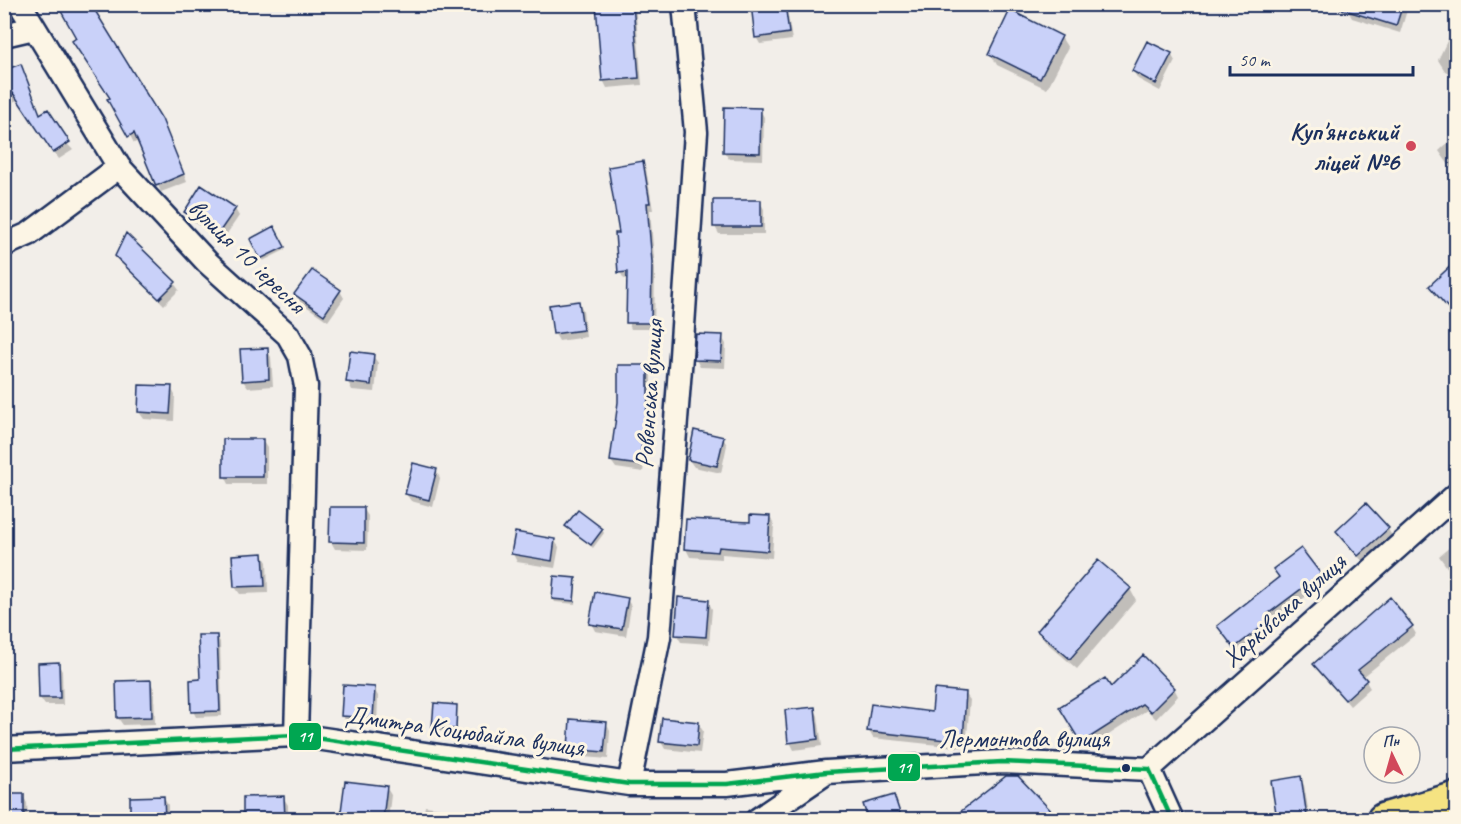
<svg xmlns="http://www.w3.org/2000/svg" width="1461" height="824" font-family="Caveat,sans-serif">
<rect width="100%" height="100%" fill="#f2eee9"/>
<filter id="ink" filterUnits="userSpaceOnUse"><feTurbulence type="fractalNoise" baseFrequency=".0167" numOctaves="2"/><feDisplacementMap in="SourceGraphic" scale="12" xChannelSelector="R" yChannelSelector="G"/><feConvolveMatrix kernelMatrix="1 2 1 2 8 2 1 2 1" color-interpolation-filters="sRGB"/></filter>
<g filter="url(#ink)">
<path fill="#0003" d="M596,4H635L642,85L607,88L603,80Z
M752,4H786L792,40L760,44L756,37Z
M1301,4H1317L1314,11Z
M1350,4H1409L1400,33L1352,18L1348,11Z
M1456,22V77L1445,71L1438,60Z
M1061,37L1068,48L1047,89L997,65L991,54Z
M78,38L165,128L187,182L161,192L139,141L134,143Z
M1171,54L1175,61L1160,91L1138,79L1133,71Z
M4,72L24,73L41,116L73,150L59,159L18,100L7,104L4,100Z
M760,110L764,117L763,160L729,159L724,152Z
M1456,135V175L1439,151Z
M643,163L646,169L653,210H650L655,270L654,329H631L628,322V278L624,279L620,272Z
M760,202L764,209V234H719L715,227Z
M235,209L239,216L222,241L190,219L185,212Z
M274,228L285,250L263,261L252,239Z
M117,256L174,283L179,290L164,305Z
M1456,263V319L1431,286Z
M340,291L344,298L328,321L300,302L296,294Z
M578,302L583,310L586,337L559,341L555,334Z
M722,337L726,344L725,368L700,367L696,360Z
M267,349L271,357L273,386L248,388L243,381Z
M373,356L378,363L375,392L352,390L348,382Z
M647,367L651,374V408L643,472L616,468L611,461Z
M171,388L175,395L174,421L144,419L139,412Z
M723,438L727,445L721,473L694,467L689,460Z
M262,440L267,448V484H229L225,476Z
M436,470L440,478L433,507L411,501L406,494Z
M363,508L368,516L367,550L335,549L331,542Z
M770,517L774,525L772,558L722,554V559L690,557L686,549Z
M567,526L602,530L604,533L593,548Z
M1388,529L1392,536L1363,562L1337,531Z
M554,540L559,547L555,568L517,562L513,554Z
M1456,542V580L1439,556Z
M1301,551L1324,583L1272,622L1275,627L1240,655L1223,633L1280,578Z
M262,554L267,562L268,593L240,594L235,587Z
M576,580L575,604L555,602L553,599Z
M1130,589L1136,600L1077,669L1046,642L1039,631Z
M627,599L631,606L626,636L595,631L591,623Z
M708,601L712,609L709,644L681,642L676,634Z
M1412,627L1416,634L1363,677L1370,688L1350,706L1315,664Z
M217,636L220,642L222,716L196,717L193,711Z
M58,664L62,671L63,705H45L40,698Z
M150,681L154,689L155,724L123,725L118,718Z
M1174,688L1178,696L1156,719L1147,710L1087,749L1061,708L1111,690Z
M374,689L378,696L377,725L347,723L342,715Z
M965,693L970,700L966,748L873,738L869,731L934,713Z
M456,706L457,732L436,731L434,728Z
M814,708L818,716L822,746L794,750L790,742Z
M606,723L610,731L608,759L573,756L569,748Z
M698,723L703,731L700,753L665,749L661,742Z
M1007,777L1017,778L1057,820H954Z
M1300,778L1304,785L1310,820H1278L1272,782Z
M347,783L386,787L391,795L388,820H342Z
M4,796H23L27,803L28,820H4Z
M163,797L168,805V820H132L131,798Z
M283,797L288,805V820H245L244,798Z
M894,797L902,820H869L865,805Z
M425,806L456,810L459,820H423Z"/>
<path fill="#c9d1f9" stroke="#1b2f5e" stroke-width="1.5" d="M57,4H91L162,119L184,174L156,186L134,133L128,137L107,99L110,98L72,41L76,38Z
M596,4H633L639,78L602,81Z
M751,4H785L789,33L755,38Z
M1341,4H1403L1396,26L1341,9Z
M1010,10L1062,36L1040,79L989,54Z
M1147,41L1172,53L1156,84L1132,71Z
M21,64L40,114L48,109L70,142L53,153L13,93L4,97V70Z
M724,107L761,108L760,153L723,152Z
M643,161L650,203H647L652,262L651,323H626L627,272L618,273L615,233H619L608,167Z
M201,185L236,208L218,234L184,212Z
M713,200H761V227H713Z
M274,226L285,247L260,259L250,239Z
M126,233L176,282L159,299L115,256Z
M1456,261V317L1429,286Z
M312,270L341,290L324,315L294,294Z
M579,301L583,330L553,334L549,305Z
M696,334L723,335L721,361L694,360Z
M268,348L269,379L242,381L240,349Z
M350,351L374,354L371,385L346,382Z
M618,365H648V399L639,465L610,461L618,402Z
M139,385L172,386L170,414L138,412Z
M694,430L724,437L717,466L688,460Z
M223,439H263V477H223Z
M413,463L437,469L429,500L405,494Z
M1366,503L1389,528L1358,556L1336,531Z
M330,507H364V543L329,542Z
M578,510L603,529L591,545L565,526Z
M750,515L770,516L768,551L719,547L718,552L684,549L686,519L750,522Z
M515,532L555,539L552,561L511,554Z
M1301,548L1321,574L1268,614L1272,619L1234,648L1217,626L1279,577L1273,569Z
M263,553L265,586L234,587L232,555Z
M1098,560L1131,588L1070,659L1037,631Z
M554,576L576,578L574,601L552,599Z
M595,592L628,598L622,629L589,624Z
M678,597L709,600L706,637L675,635Z
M1390,597L1413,626L1358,670L1367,680L1345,700L1313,664Z
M198,635H217L220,711L191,712L190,680L200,679Z
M1143,655L1175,688L1151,712L1142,704L1081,743L1059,707L1105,678L1111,687Z
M59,662L60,698H39L38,663Z
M151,680L152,717L117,718L116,681Z
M343,685L375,687L373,718L341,716Z
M934,689L966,692L963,742L867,731L871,704L932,712Z
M434,703L457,705L456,729L432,728Z
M815,707L818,739L788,743L785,710Z
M662,718L699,722L697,746L659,742Z
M570,719L607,722L604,752L568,749Z
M1006,776H1018L1059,819H951Z
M1301,776L1307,817L1277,819L1271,781Z
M345,781L387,786L383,819H340Z
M4,794H24V819H4Z
M894,795L902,819H868L863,804Z
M164,796L165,819H130V797Z
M284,796L285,819H243V797Z"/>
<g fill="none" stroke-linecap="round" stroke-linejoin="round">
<g stroke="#1b2f5e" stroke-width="27">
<path id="minor" d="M20,4L119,167L207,262L288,335L300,356L306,386L296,735
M4,35L34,28
M4,245L29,234L119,167
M4,749L296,735L629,784H727L826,772L1002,762L1149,769L1172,820
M1149,769L1456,495
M629,784L659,637L681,356L696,132L684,4
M757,820L823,775"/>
</g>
<g stroke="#1b2f5e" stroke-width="38">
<path id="primary" d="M1384,820L1456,799"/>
</g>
<use href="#minor" stroke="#fcf5e5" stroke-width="22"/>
<use href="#primary" stroke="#f5e382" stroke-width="33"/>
<g stroke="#fcf5e5" stroke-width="9">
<path id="bus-1" d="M4,749L296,735L629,784H727L826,772L1002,762L1149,769L1172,820"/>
</g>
<use href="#bus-1" stroke="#00a651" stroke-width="4.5"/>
</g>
</g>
<circle fill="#d1495b" stroke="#fcf5e5" stroke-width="2" cx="1411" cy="146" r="6"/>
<circle fill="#1b2f5e" stroke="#fcf5e5" stroke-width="2" cx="1126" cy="768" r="5"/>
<g text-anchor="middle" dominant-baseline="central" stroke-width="6" stroke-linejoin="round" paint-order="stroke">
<g font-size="26" font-weight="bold" fill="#1b2f5e" stroke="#fcf5e5" text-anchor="end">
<text x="1399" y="131">Куп'янський<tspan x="1399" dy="30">ліцей №6</tspan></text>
</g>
<g font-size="26" fill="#1b2f5e" stroke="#fcf5e5">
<text transform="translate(247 256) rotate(44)">вулиця 10 іересня</text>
<text transform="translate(649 394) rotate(-86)">Ровенська вулиця</text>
<text transform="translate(1284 610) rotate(-42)">Харківська вулиця</text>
<text transform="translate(465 731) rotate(8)">Дмитра Коцюбайла вулиця</text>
<text x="1024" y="738">Лермонтова вулиця</text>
</g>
</g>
<g stroke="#fcf5e5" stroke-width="2">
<rect x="288" y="722" width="34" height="29" rx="6" fill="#00a651"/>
<rect x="887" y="753" width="34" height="29" rx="6" fill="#00a651"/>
</g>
<g font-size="16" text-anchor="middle" font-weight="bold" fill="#fff">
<text x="305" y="742">11</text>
<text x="904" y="773">11</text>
</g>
<rect width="1461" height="824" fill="none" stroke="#fcf5e5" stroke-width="24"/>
<rect x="12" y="12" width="1437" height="800" fill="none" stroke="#1b2f5e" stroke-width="2" filter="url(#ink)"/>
<g transform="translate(1392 755) rotate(355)"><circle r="28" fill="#fcf5e5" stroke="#a2a6af" stroke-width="1.5"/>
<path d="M0-4.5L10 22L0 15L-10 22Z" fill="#d1495b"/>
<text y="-9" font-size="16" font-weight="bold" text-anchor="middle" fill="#1b2f5e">Пн</text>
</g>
<path d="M1230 66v9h183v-9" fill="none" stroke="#1b2f5e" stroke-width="3"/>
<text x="1239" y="66" font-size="18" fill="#1b2f5e" stroke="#fcf5e5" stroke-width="4.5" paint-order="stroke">50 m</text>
</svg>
